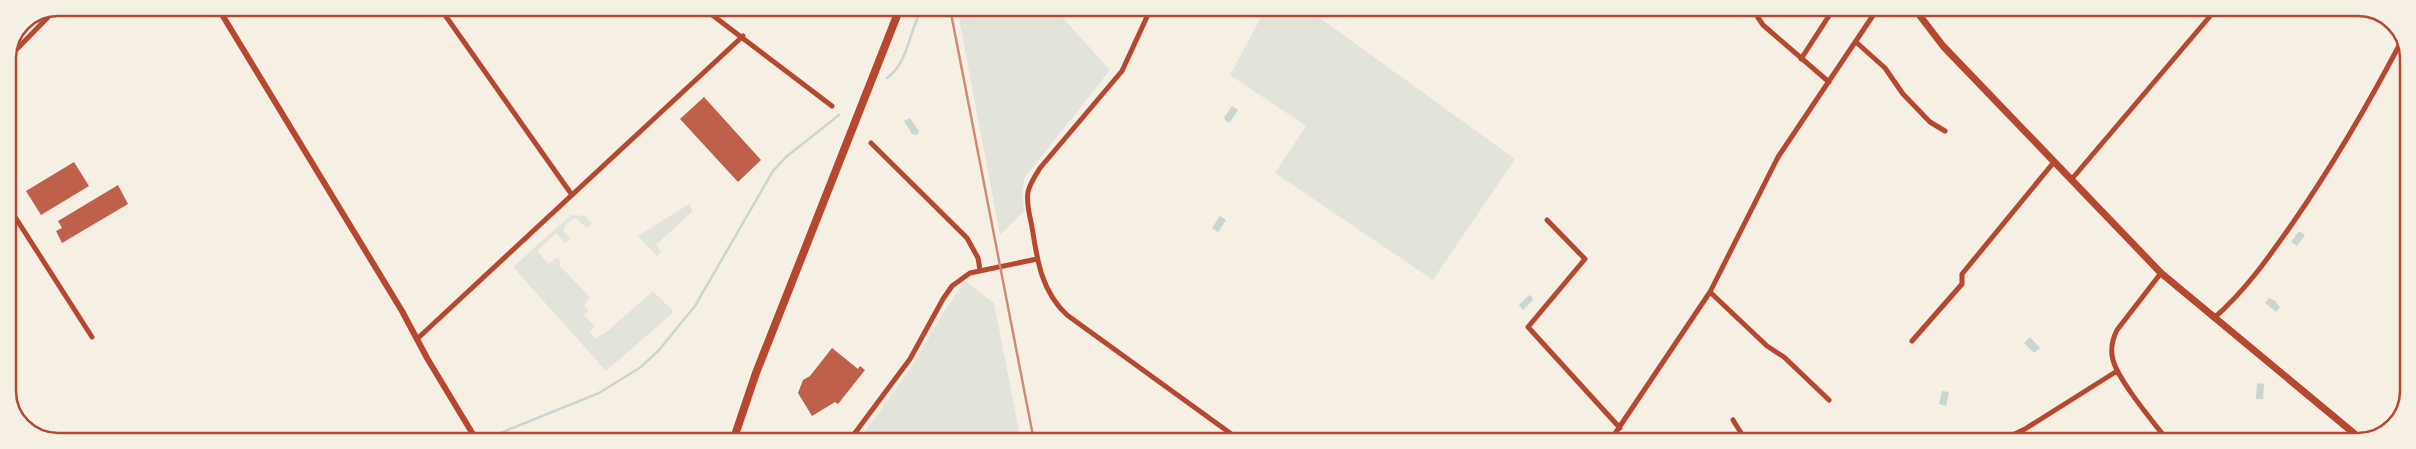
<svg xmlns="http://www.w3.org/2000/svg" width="2416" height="449" font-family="Poppins,sans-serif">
<rect width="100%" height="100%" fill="#f6efe4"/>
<path fill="#e2e4dc" d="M957,8H1054L1110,70L1025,177L1022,191L1024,211L1000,235Z
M1266,8H1306L1515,159L1433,280L1275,173L1306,126L1230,75Z
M689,204L693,211L656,245L661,252L657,256L638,236Z
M571,215L585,216L592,224L586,228L576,218L567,223L563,230L570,238L565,243L556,233L537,251L549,264L557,257L561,262L559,265L590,297L584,306L589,311L584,315L595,326L590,332L595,339L610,329L653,291L674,312L606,371L513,267Z
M965,281L994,303L1021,441H858L910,369L945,310Z"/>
<path fill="#c9d6d2" d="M1232,106L1238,110L1230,122H1227L1224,118Z
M910,118L919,131L917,135L912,134L904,121Z
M1220,216L1226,220L1218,232L1212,228Z
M2299,231L2305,235L2297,246L2291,242Z
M1529,295L1532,297L1533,300L1523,310L1519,305Z
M2269,298L2277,302L2276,303L2280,307L2276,312L2265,303Z
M2030,337L2040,348L2034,353L2024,343Z
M2257,383L2264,384L2263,399H2256Z
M1942,391L1949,392L1946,406L1939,404Z"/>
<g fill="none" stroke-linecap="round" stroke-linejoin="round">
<path stroke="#c9d6d2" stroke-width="2.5" d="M887,78C910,61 908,30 923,8
M10,402L11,403
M488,438L599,393L641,367L659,350L695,306L773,171L786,157L839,115"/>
</g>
<path fill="#bf614a" d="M704,97L761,160L738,182L680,119Z
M74,162L89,186L41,215L26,191Z
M118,185L128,204L62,243L56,231L62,228L58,221Z
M832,348L858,369L860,366L865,370L838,404L835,402L812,416L798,393L803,380L810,376Z"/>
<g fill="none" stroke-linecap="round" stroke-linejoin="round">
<path stroke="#b5482f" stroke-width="5" d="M440,8L572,195
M703,8L832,106
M1151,8L1122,71L1040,168C1035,176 1030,183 1028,192C1026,204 1030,216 1032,227C1037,259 1041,291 1067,315L1241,441
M1758,8L1755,13L1763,25L1829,82
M1856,42L1885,68L1903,94L1930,122L1945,131
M8,58L57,8
M1801,59L1834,8
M871,143L967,238L978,258L980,270
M2071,180L2217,8
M8,206L92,337
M1547,220L1585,259L1528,327L1620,428
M2161,273L2117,330C2112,340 2110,349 2113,360C2118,380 2154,423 2168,441
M1710,292L1767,346L1784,357L1829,400
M2214,318C2245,291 2269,257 2292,224C2333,165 2369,103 2402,40
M417,339L743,36
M1912,341L1962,284V274L2054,162
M1733,420L1746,441
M849,441L910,359L943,299L952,286L970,273L1037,259
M1610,441L1710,292L1778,157L1878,8
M2000,441L2025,429L2117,371"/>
<path stroke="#b5482f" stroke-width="6" d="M218,8L402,311L427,358L477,441"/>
<path stroke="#b5482f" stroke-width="7" d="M1914,8L1943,46L2161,273L2362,440"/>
<path stroke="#b5482f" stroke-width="8" d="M733,441L756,373L900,8"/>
<path stroke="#cf8b77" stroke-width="2.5" d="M950,8L1034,441"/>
</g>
<path d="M0 0H2416V449H0ZM58 16H2358A42 42 0 0 1 2400 58V391A42 42 0 0 1 2358 433H58A42 42 0 0 1 16 391V58A42 42 0 0 1 58 16Z" fill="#f6efe4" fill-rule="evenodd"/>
<path fill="none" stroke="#b5482f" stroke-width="2.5" d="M58 16H2358A42 42 0 0 1 2400 58V391A42 42 0 0 1 2358 433H58A42 42 0 0 1 16 391V58A42 42 0 0 1 58 16Z"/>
</svg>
